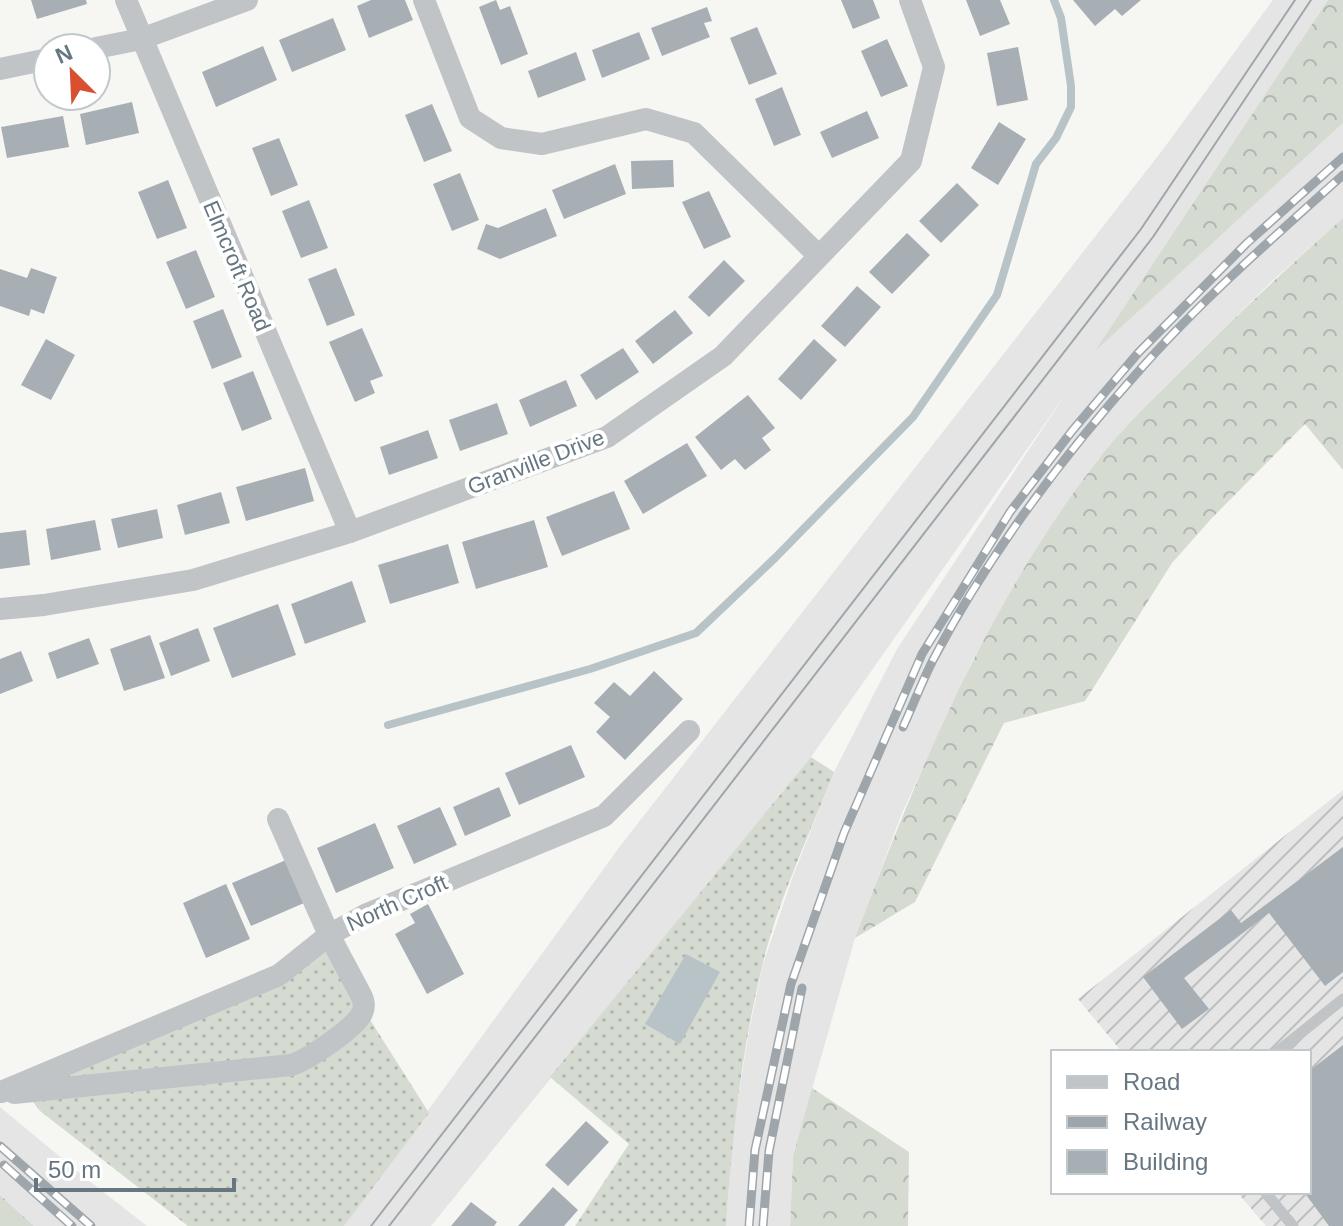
<svg xmlns="http://www.w3.org/2000/svg" width="1343" height="1226" font-family="Arial,sans-serif">
<defs>
<pattern id="industrial-furrows" width="10" height="10" patternUnits="userSpaceOnUse" patternTransform="scale(2)"><rect width="10" height="10" fill="#e4e5e4"/><path d="M-1 1l2-2M0 10L10 0M9 11l2-2" fill="none" stroke="#bdbebe"/></pattern>
<pattern id="grass-dots" width="8" height="8" patternUnits="userSpaceOnUse" patternTransform="scale(2)"><rect width="8" height="8" fill="#d6dbd2"/><path d="M2 2h.1M6 6h.1" fill="none" stroke="#b1b6b0" stroke-width="1.8" stroke-linecap="round"/></pattern>
<pattern id="forest-crowns" width="20" height="18" patternUnits="userSpaceOnUse" patternTransform="scale(2)"><rect width="20" height="18" fill="#d6dbd2"/><path d="M2 6a3 3 0 1 1 6 0M12 15a3 3 0 1 1 6 0" fill="none" stroke="#b1b6b0"/></pattern>
</defs>
<rect width="100%" height="100%" fill="#f6f6f3"/>
<path fill="#e4e5e4" d="M1273,0H1328L1098,347L1343,123V218L1272,281L1159,392L1095,463L1038,547L974,658L902,813L855,938L793,1156L790,1226H726L732,1136L749,1031L763,964L793,876L834,772L897,649L1067,392L811,757L431,1226H344L621,845L1161,152Z
M0,1107L88,1180L147,1226H34L0,1195Z"/>
<path fill="url(#industrial-furrows)" d="M1343,790V1226H1266L1237,1192H1309V1052H1122L1078,999Z"/>
<path fill="url(#grass-dots)" d="M811,757L834,772C809,836 778,900 762,967C741,1052 732,1139 726,1226H575L629,1144L550,1077Z
M326,950L429,1113L344,1226H188L40,1111L24,1090Z"/>
<path fill="url(#forest-crowns)" d="M1328,0H1343V123L1095,351Z
M1343,218V470L1305,424L1212,518L1172,563L1085,701L1004,723L915,902L855,938C917,773 986,607 1094,465C1122,428 1157,395 1189,363C1239,313 1290,265 1343,218Z
M812,1088L909,1152L908,1226H790L793,1156Z
M0,1195L34,1226H0Z"/>
<path fill="#b7c3c6" d="M686,954L720,972L680,1044L645,1024Z"/>
<g fill="none" stroke-linecap="round" stroke-linejoin="round">
<path stroke="#b7c3c6" stroke-width="8" d="M388,725L590,669L696,633L775,558L913,417L997,295L1036,164L1056,138L1071,107V86L1061,18L1054,0"/>
</g>
<path fill="#a7afb4" d="M31,0H86L87,4L37,19Z
M371,0H405L413,20L369,38L357,6Z
M496,0L500,10L510,6L528,54L501,65L479,7Z
M841,0H873L880,18L853,29Z
M966,0H1000L1010,24L980,36Z
M1073,0H1141L1122,16L1115,9L1095,26Z
M707,7L712,21L704,23L710,37L662,56L651,28Z
M333,18L346,50L292,72L279,40Z
M757,27L777,74L749,85L730,38Z
M639,32L650,59L602,78L592,50Z
M887,39L908,86L881,97L861,51Z
M263,46L277,80L216,107L202,72Z
M1018,47L1028,100L997,106L987,53Z
M576,52L586,80L538,98L528,71Z
M782,87L801,135L774,146L755,99Z
M132,102L139,133L86,145L80,114Z
M432,104L452,151L424,162L405,115Z
M867,111L879,138L832,158L820,132Z
M63,116L69,147L7,158L1,127Z
M999,122L1026,139L998,185L971,168Z
M279,138L298,185L271,196L252,148Z
M673,160L674,187L632,189L631,161Z
M615,164L626,194L564,219L552,190Z
M460,173L479,220L452,231L433,184Z
M168,180L187,228L157,239L138,192Z
M957,183L979,205L941,243L919,221Z
M709,191L731,237L704,249L682,202Z
M309,200L328,248L301,258L282,211Z
M546,208L557,236L500,259L477,249L486,224L498,228Z
M907,233L930,255L892,294L869,272Z
M196,250L215,297L186,309L166,262Z
M724,260L745,281L709,317L688,297Z
M31,268L57,277L44,314L31,309L29,316L0,306V269L27,278Z
M336,268L355,315L327,326L308,279Z
M857,286L881,307L845,347L821,326Z
M223,309L242,357L212,369L193,321Z
M675,310L693,333L653,364L635,341Z
M362,328L383,376L370,381L375,393L355,402L329,342Z
M46,339L75,355L51,400L21,385Z
M814,339L837,360L801,400L778,379Z
M623,348L639,372L596,400L580,375Z
M253,371L272,419L242,431L223,383Z
M566,380L577,406L530,427L519,400Z
M748,395L775,428L762,438L771,450L745,470L735,459L721,470L695,437Z
M497,403L508,434L460,451L449,420Z
M428,430L438,458L389,475L380,447Z
M687,443L707,476L643,514L624,481Z
M305,468L314,501L246,521L236,487Z
M614,491L630,529L562,556L546,517Z
M221,492L230,523L185,535L177,505Z
M157,509L163,538L118,548L111,519Z
M95,520L101,550L51,560L46,529Z
M534,520L548,567L476,589L462,542Z
M26,530L30,565L0,569V533Z
M448,544L459,583L390,604L378,565Z
M352,581L366,622L305,644L291,604Z
M278,604L296,655L232,678L213,628Z
M198,628L210,661L171,676L159,643Z
M150,635L165,678L124,691L110,649Z
M89,638L99,664L57,679L48,653Z
M21,651L33,681L0,694V659Z
M654,671L683,699L625,760L596,732L610,717L594,703L614,682L630,696Z
M571,745L585,777L519,805L505,773Z
M499,787L511,816L465,836L453,807Z
M440,807L457,845L414,864L397,826Z
M375,823L394,868L336,893L317,848Z
M1343,847V972L1325,986L1269,913L1184,978L1209,1009L1182,1029L1143,977L1231,910L1241,923Z
M286,860L304,903L251,926L232,883Z
M226,884L250,939L206,958L183,903Z
M428,904L464,974L427,994L395,934L415,923L410,914Z
M1343,1045V1226H1329L1304,1192H1309V1071Z
M586,1121L609,1142L568,1186L545,1165Z
M553,1187L578,1210L564,1226H518Z
M471,1202L497,1222L494,1226H451Z"/>
<g fill="none" stroke-linecap="round" stroke-linejoin="round">
<path stroke="#c0c4c7" stroke-width="11" d="M1277,1052L1343,999
M1265,1192L1293,1226"/>
<path stroke="#c0c4c7" stroke-width="22" d="M126,0L350,532
M424,0L470,118L501,138L542,144L646,119L694,133L819,256
M96,48L141,39L247,0
M0,69L48,59
M0,609L44,605L193,580L350,532L607,437L723,356L911,161L934,67L910,0
M1,1092L279,975L329,935L365,915L604,816L689,731
M14,1093L291,1065C306,1061 357,1027 362,1013C365,1007 364,1001 361,995L329,935L278,819"/>
<path stroke="#9fa6ab" stroke-width="2" d="M371,1226L1141,229L1295,0
M389,1226L1153,237L1311,0"/>
<g stroke="#9fa6ab" stroke-width="9">
<path id="rail" d="M903,727C913,705 922,682 933,660C988,555 1066,452 1145,364C1206,296 1275,236 1343,175
M0,1146L91,1226
M4,1165L72,1226
M749,1226L755,1150L791,984L844,833L922,654L1010,512L1072,431L1138,353L1247,243L1343,157
M763,1226L769,1151L802,988"/>
</g>
<use href="#rail" stroke="#fff" stroke-width="6" stroke-dasharray="18" stroke-linecap="butt"/>
</g>
<g text-anchor="middle" dominant-baseline="central" stroke-width="8" stroke-linejoin="round" paint-order="stroke">
<g font-size="22" fill="#677782" stroke="#fff">
<text transform="translate(237 266) rotate(67)">Elmcroft Road</text>
<text transform="translate(536 462) rotate(-21)">Granville Drive</text>
<text transform="translate(397 903) rotate(-24)">North Croft</text>
</g>
</g>
<rect x="1051" y="1050" width="260" height="144" fill="#ffffff" stroke="#c2c9cd" stroke-width="2"/>
<rect x="1067" y="1076" width="40" height="12" fill="#c0c4c7" stroke="#c2c9cd" stroke-width="2"/>
<text x="1123" y="1090" font-size="24" fill="#677782">Road</text>
<rect x="1067" y="1116" width="40" height="12" fill="#9fa6ab" stroke="#c2c9cd" stroke-width="2"/>
<text x="1123" y="1130" font-size="24" fill="#677782">Railway</text>
<rect x="1067" y="1150" width="40" height="24" fill="#a7afb4" stroke="#c2c9cd" stroke-width="2"/>
<text x="1123" y="1170" font-size="24" fill="#677782">Building</text>
<g transform="translate(72 72) rotate(336)"><circle r="38" fill="#ffffff" stroke="#c2c9cd" stroke-width="2"/>
<path d="M0-6L14 30L0 20L-14 30Z" fill="#d85031"/>
<text y="-12" font-size="22" font-weight="bold" text-anchor="middle" fill="#677782">N</text>
</g>
<path d="M36 1178v12h198v-12" fill="none" stroke="#677782" stroke-width="4"/>
<text x="48" y="1178" font-size="24" fill="#677782" stroke="#ffffff" stroke-width="6" paint-order="stroke">50 m</text>
</svg>
